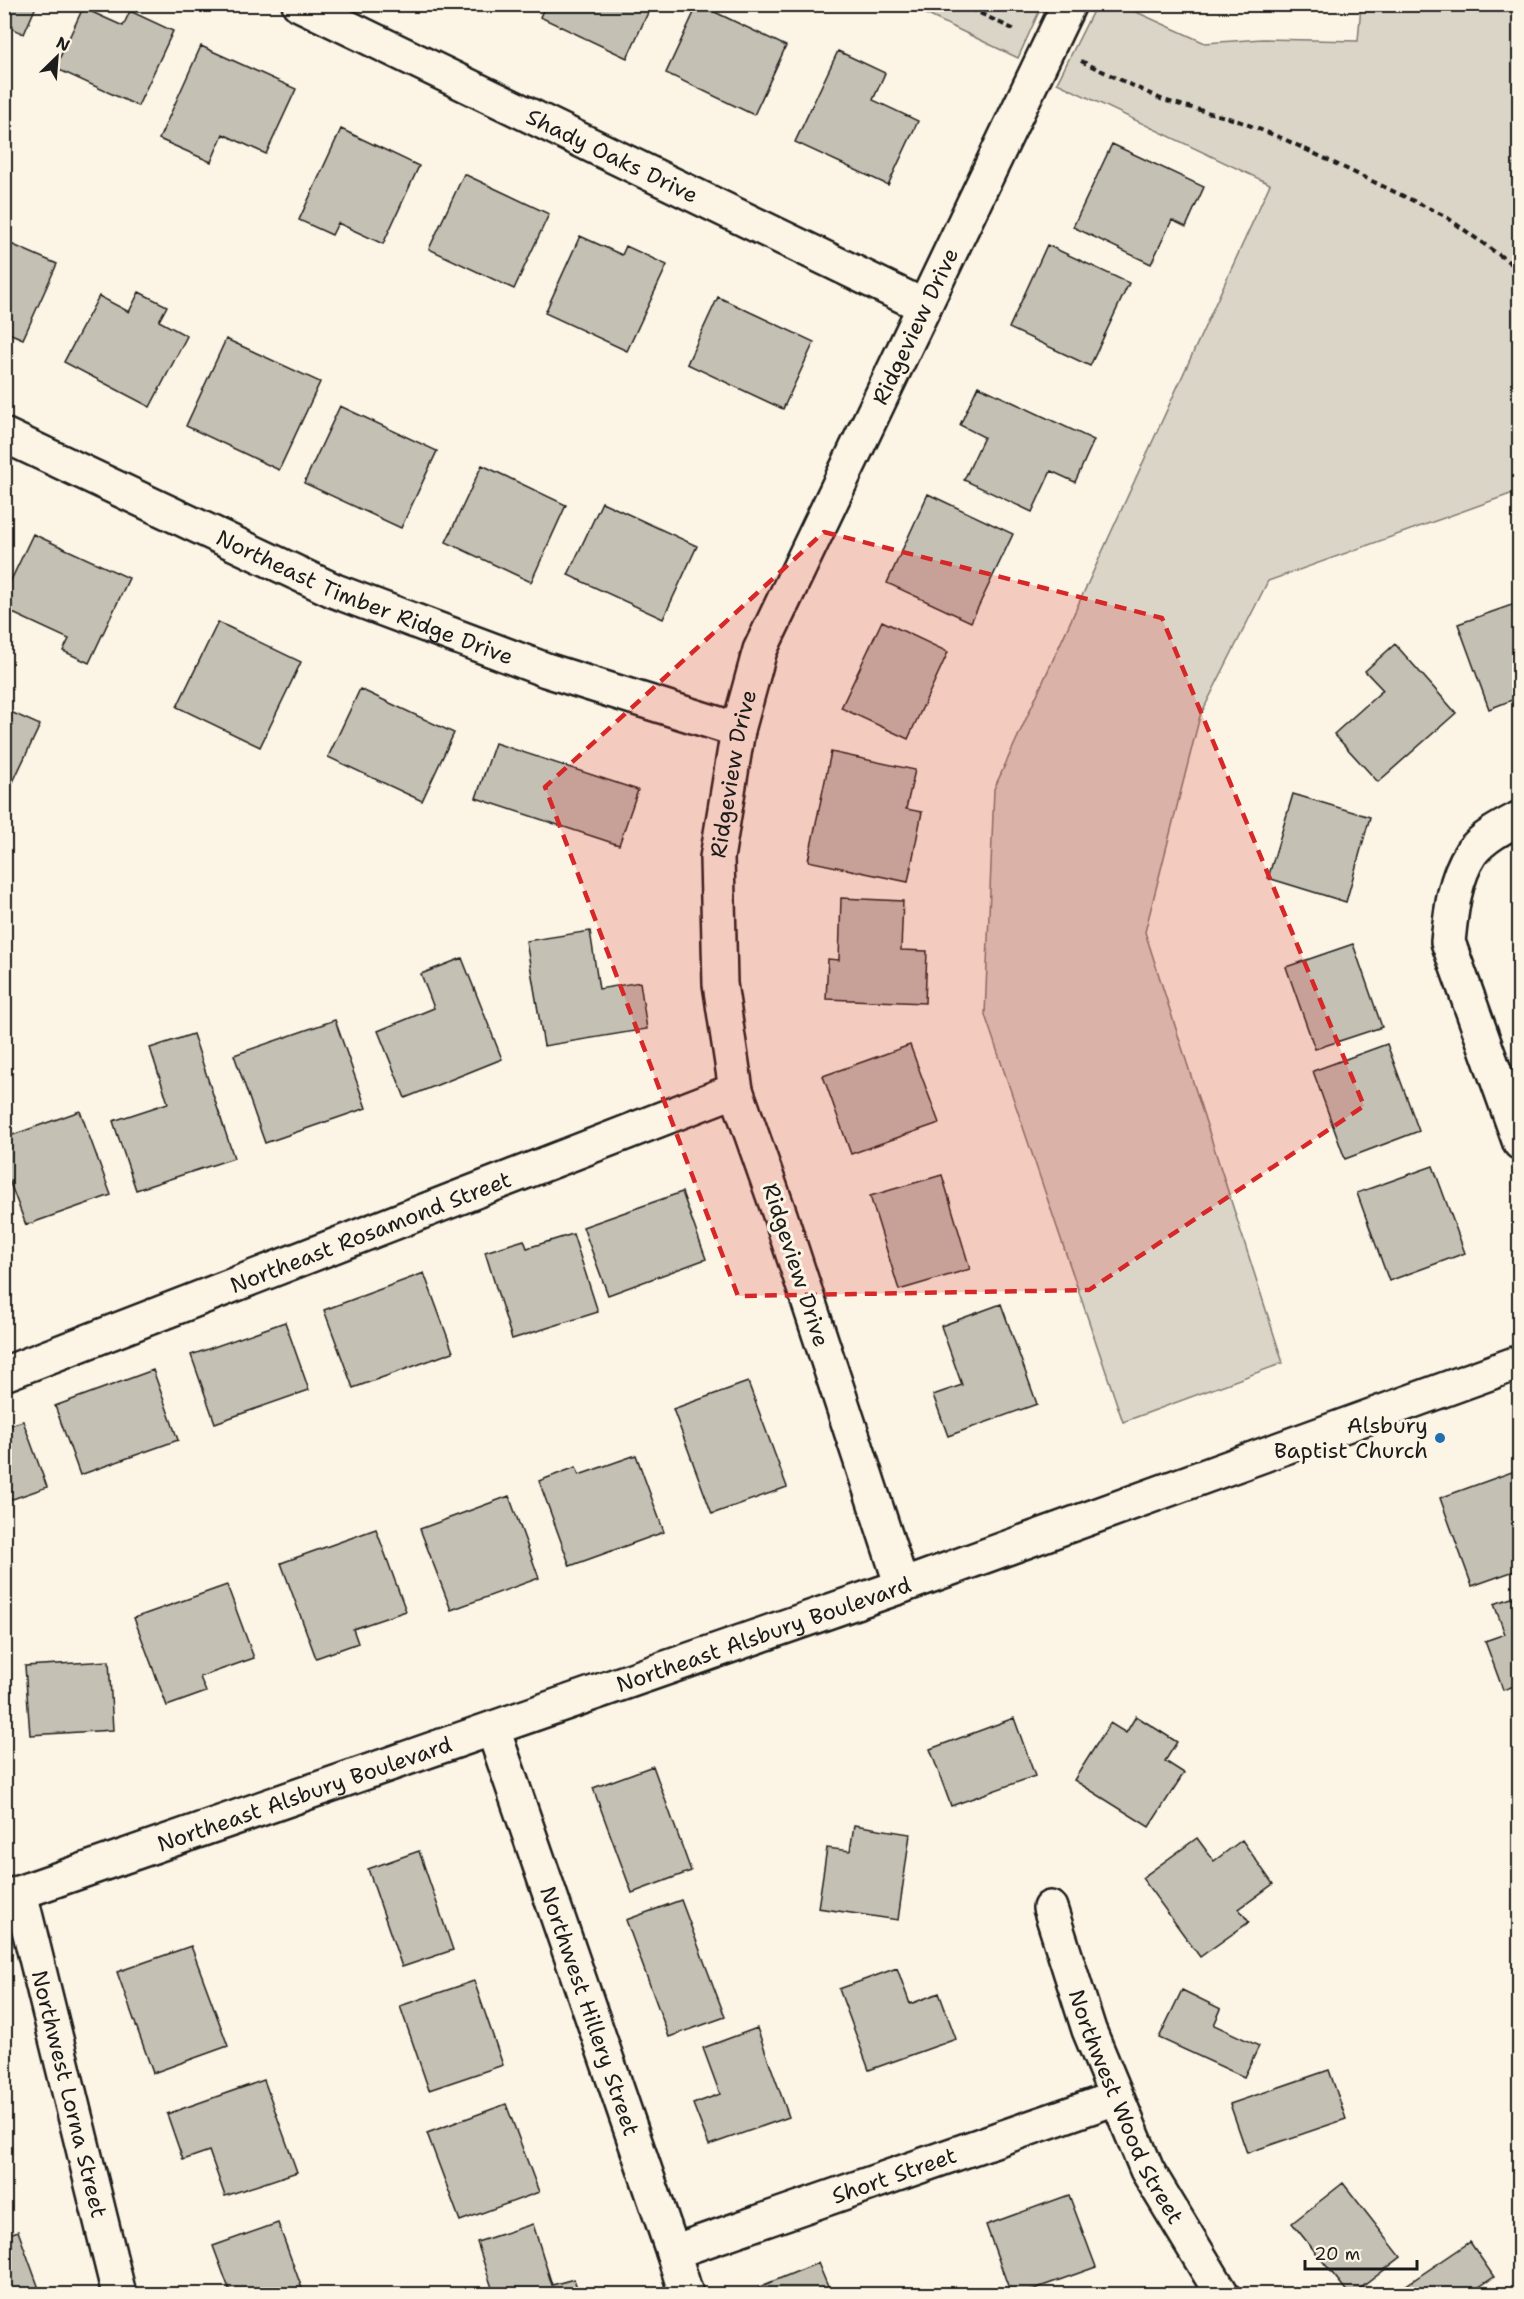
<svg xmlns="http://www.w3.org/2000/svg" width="1524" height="2299" font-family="'Shantell Sans',sans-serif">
<rect width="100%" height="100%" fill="#fcf5e5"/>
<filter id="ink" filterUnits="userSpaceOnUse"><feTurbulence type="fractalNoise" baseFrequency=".0167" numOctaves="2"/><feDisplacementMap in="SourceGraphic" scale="12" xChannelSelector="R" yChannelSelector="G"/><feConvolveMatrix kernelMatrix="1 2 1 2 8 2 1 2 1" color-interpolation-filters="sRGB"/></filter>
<g filter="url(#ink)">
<path fill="#dbd5c8" stroke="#7c7872" stroke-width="1.5" d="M907,5H1042L1018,58Z
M1096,5H1121L1205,43L1262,39L1358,41L1361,5H1520L1519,491L1268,581L1200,716L1145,932L1283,1363L1123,1422L985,1015L994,789L1270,184L1057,83Z"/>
<path fill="#c4c0b3" stroke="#1c1c1c" stroke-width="1.5" d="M4,4H37L24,34L4,25Z
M546,4H652L627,58L540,17Z
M698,4L786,46L754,115L666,73Z
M83,8L123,26L130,11L173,31L138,106L55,68Z
M201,46L296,89L266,154L223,134L211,162L159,139Z
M838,51L885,73L873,100L918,121L888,185L795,142Z
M341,129L419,166L383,244L338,223L332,235L299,220Z
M1112,144L1204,187L1186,227L1172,220L1151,264L1073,227Z
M464,174L549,214L514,289L429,249Z
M580,236L622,255L626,246L667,265L627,351L545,313Z
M4,241L57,264L23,339L4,331Z
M1047,245L1129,283L1090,366L1009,328Z
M139,292L167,306L159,321L187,336L150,407L64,362L99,296L129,312Z
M718,297L814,342L783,409L687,364Z
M226,339L320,382L279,470L186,426Z
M978,386L1094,440L1075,482L1051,471L1032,512L964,480L984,437L960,425Z
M340,406L437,451L401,528L304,483Z
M482,465L566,505L531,582L446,542Z
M928,494L1013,534L971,622L887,583Z
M602,502L697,546L663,619L568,575Z
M33,534L129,578L89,663L63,651L69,639L4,609V595Z
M1520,602V697L1489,709L1458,624Z
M882,621L948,652L908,739L841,708Z
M218,622L301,662L260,747L177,707Z
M1395,644L1456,713L1378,782L1334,734L1383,690L1365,671Z
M360,689L454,733L422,801L328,757Z
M4,709L40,725L4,801Z
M495,743L638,790L619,845L476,798Z
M831,752L915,770L906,809L922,812L908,882L808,861Z
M1293,794L1370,817L1346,902L1268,878Z
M4,849L10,852L4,864Z
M841,898L903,901L901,950L927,951L925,1003L826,999L828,959L839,960Z
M590,931L599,989L640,982L647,1029L544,1046L526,941Z
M1353,944L1382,1027L1315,1049L1286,967Z
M462,958L502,1059L405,1098L378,1031L434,1008L421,974Z
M335,1020L366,1108L265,1143L234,1055Z
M193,1034L234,1158L136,1190L113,1121L168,1103L150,1048Z
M1387,1044L1419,1131L1345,1159L1313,1071Z
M910,1045L939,1123L851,1154L823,1076Z
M80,1111L111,1195L26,1225L4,1167V1138Z
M1433,1166L1465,1253L1389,1281L1357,1193Z
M942,1175L970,1269L899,1290L870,1196Z
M682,1192L706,1259L608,1295L583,1227Z
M573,1234L598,1312L512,1339L485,1252L524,1240L527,1248Z
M424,1273L453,1352L353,1388L324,1310Z
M1001,1304L1037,1404L948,1436L933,1395L962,1385L941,1326Z
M285,1322L309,1390L215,1423L191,1355Z
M153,1370L178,1440L80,1475L55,1406Z
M748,1382L787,1487L712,1514L673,1409Z
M23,1421L47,1487L4,1502V1427Z
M636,1455L664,1532L570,1566L539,1481L576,1467L579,1475Z
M1520,1469V1514L1516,1515L1520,1524V1569L1472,1586L1440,1498Z
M509,1496L539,1578L451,1610L420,1529Z
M376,1529L406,1611L353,1629L358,1643L316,1658L281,1563Z
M227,1585L254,1658L200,1677L206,1692L167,1706L134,1618Z
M1520,1595V1684L1503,1690L1485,1641L1505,1634L1494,1604Z
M109,1661L113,1730L30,1735L25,1666Z
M1136,1716L1177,1742L1165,1761L1184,1773L1149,1827L1074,1780L1110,1723L1126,1733Z
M1014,1718L1035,1776L951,1806L930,1749Z
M653,1766L691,1871L632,1893L593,1788Z
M854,1825L910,1834L898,1920L818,1908L827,1848L850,1851Z
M1197,1838L1214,1861L1242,1840L1273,1884L1239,1909L1249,1922L1200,1957L1142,1878Z
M419,1851L453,1950L402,1967L368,1869Z
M681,1900L725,2017L669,2037L626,1920Z
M191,1946L228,2046L153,2073L117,1972Z
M897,1968L910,2004L939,1993L956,2039L869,2070L839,1989Z
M474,1981L503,2065L429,2090L400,2006Z
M1182,1990L1221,2009L1214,2025L1259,2046L1244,2077L1159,2038Z
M757,2028L789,2117L709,2145L693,2104L720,2094L703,2048Z
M1329,2070L1346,2119L1247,2153L1230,2104Z
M264,2080L297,2172L225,2196L209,2151L183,2160L167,2114Z
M506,2104L539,2192L460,2221L427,2133Z
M1343,2183L1401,2257L1353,2294H1349L1292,2223Z
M1069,2195L1096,2267L1020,2294H1011L986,2225Z
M278,2223L304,2294H231L213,2246Z
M533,2224L552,2285L574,2279L579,2294H494L477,2242Z
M18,2231L41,2294H4V2236Z
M1470,2242L1494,2277L1470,2293L1471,2294H1393Z
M818,2263L831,2294H762L759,2287Z"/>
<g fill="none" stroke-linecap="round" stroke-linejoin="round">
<g stroke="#1c1c1c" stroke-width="38">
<g id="street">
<path id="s1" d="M299,4L924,306"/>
<path id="s2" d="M4,435L335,591L546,670L738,730"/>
<path d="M1520,818C1503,827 1483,837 1471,853C1454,879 1451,912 1448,942L1520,1143"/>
<path id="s3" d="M4,1374L736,1090"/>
<path id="s4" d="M902,1586L780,1215L736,1090L720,984L717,858L738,730L760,650L1069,4"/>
<path id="s5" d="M493,1729L673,2252L686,2294"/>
<path id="s6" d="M20,1893L119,2294"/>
<path id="s7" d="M1050,1908L1089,2030L1147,2170L1222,2294"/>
<path id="s8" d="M673,2252L1116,2098"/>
</g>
</g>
<g stroke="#1c1c1c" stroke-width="38">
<g id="secondary">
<path id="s9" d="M4,1898L902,1586L1520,1362"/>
</g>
</g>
<path stroke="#1c1c1c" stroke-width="4" stroke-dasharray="6 4.5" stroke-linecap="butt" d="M961,4L1017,31
M1081,61L1163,100L1236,120L1284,139L1445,216L1520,270"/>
<use href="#street" stroke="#fcf5e5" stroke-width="33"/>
<use href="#secondary" stroke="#fcf5e5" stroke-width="33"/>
</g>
</g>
<path fill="#d62828" fill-opacity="0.2" stroke="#d62828" stroke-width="4.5" stroke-dasharray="12 8" stroke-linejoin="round" d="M824,532L1162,618L1364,1106L1089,1290L738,1296L545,787Z"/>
<circle fill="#1f6fb2" stroke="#fcf5e5" stroke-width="2" cx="1440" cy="1438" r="6"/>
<g text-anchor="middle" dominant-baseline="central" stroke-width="6" stroke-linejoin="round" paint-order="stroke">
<g font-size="22" fill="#1c1c1c" stroke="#fcf5e5">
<text stroke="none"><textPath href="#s1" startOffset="348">Shady Oaks Drive</textPath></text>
<text stroke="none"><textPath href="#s4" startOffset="1328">Ridgeview Drive</textPath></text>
<text stroke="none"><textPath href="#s2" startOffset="396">Northeast Timber Ridge Drive</textPath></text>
<text stroke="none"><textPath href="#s4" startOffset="842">Ridgeview Drive</textPath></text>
<text stroke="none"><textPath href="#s3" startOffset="393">Northeast Rosamond Street</textPath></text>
<text transform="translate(796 1265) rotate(72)">Ridgeview Drive</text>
<text stroke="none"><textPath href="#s9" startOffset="804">Northeast Alsbury Boulevard</textPath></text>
<text stroke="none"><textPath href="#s9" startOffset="318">Northeast Alsbury Boulevard</textPath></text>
<text stroke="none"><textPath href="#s5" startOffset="298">Northwest Hillery Street</textPath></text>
<text stroke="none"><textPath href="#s6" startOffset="207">Northwest Lorna Street</textPath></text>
<text stroke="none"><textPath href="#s7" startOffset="213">Northwest Wood Street</textPath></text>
<text stroke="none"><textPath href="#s8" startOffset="234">Short Street</textPath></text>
</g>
<g font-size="22" fill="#1c1c1c" stroke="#fcf5e5" text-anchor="end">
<text x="1428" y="1425">Alsbury<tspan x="1428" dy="25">Baptist Church</tspan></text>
</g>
</g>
<rect width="1524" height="2299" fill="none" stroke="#fcf5e5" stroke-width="24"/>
<rect x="12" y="12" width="1500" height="2275" fill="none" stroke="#1c1c1c" stroke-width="2" filter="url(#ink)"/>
<g transform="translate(57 57) rotate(25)" stroke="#fcf5e5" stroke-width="4.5" paint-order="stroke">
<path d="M0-4.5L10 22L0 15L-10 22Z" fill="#1c1c1c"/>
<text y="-9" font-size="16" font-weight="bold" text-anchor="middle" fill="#1c1c1c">N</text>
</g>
<path d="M1305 2260v9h112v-9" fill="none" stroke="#1c1c1c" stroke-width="3"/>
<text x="1314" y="2260" font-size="18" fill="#1c1c1c" stroke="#fcf5e5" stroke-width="4.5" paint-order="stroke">20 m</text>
</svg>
